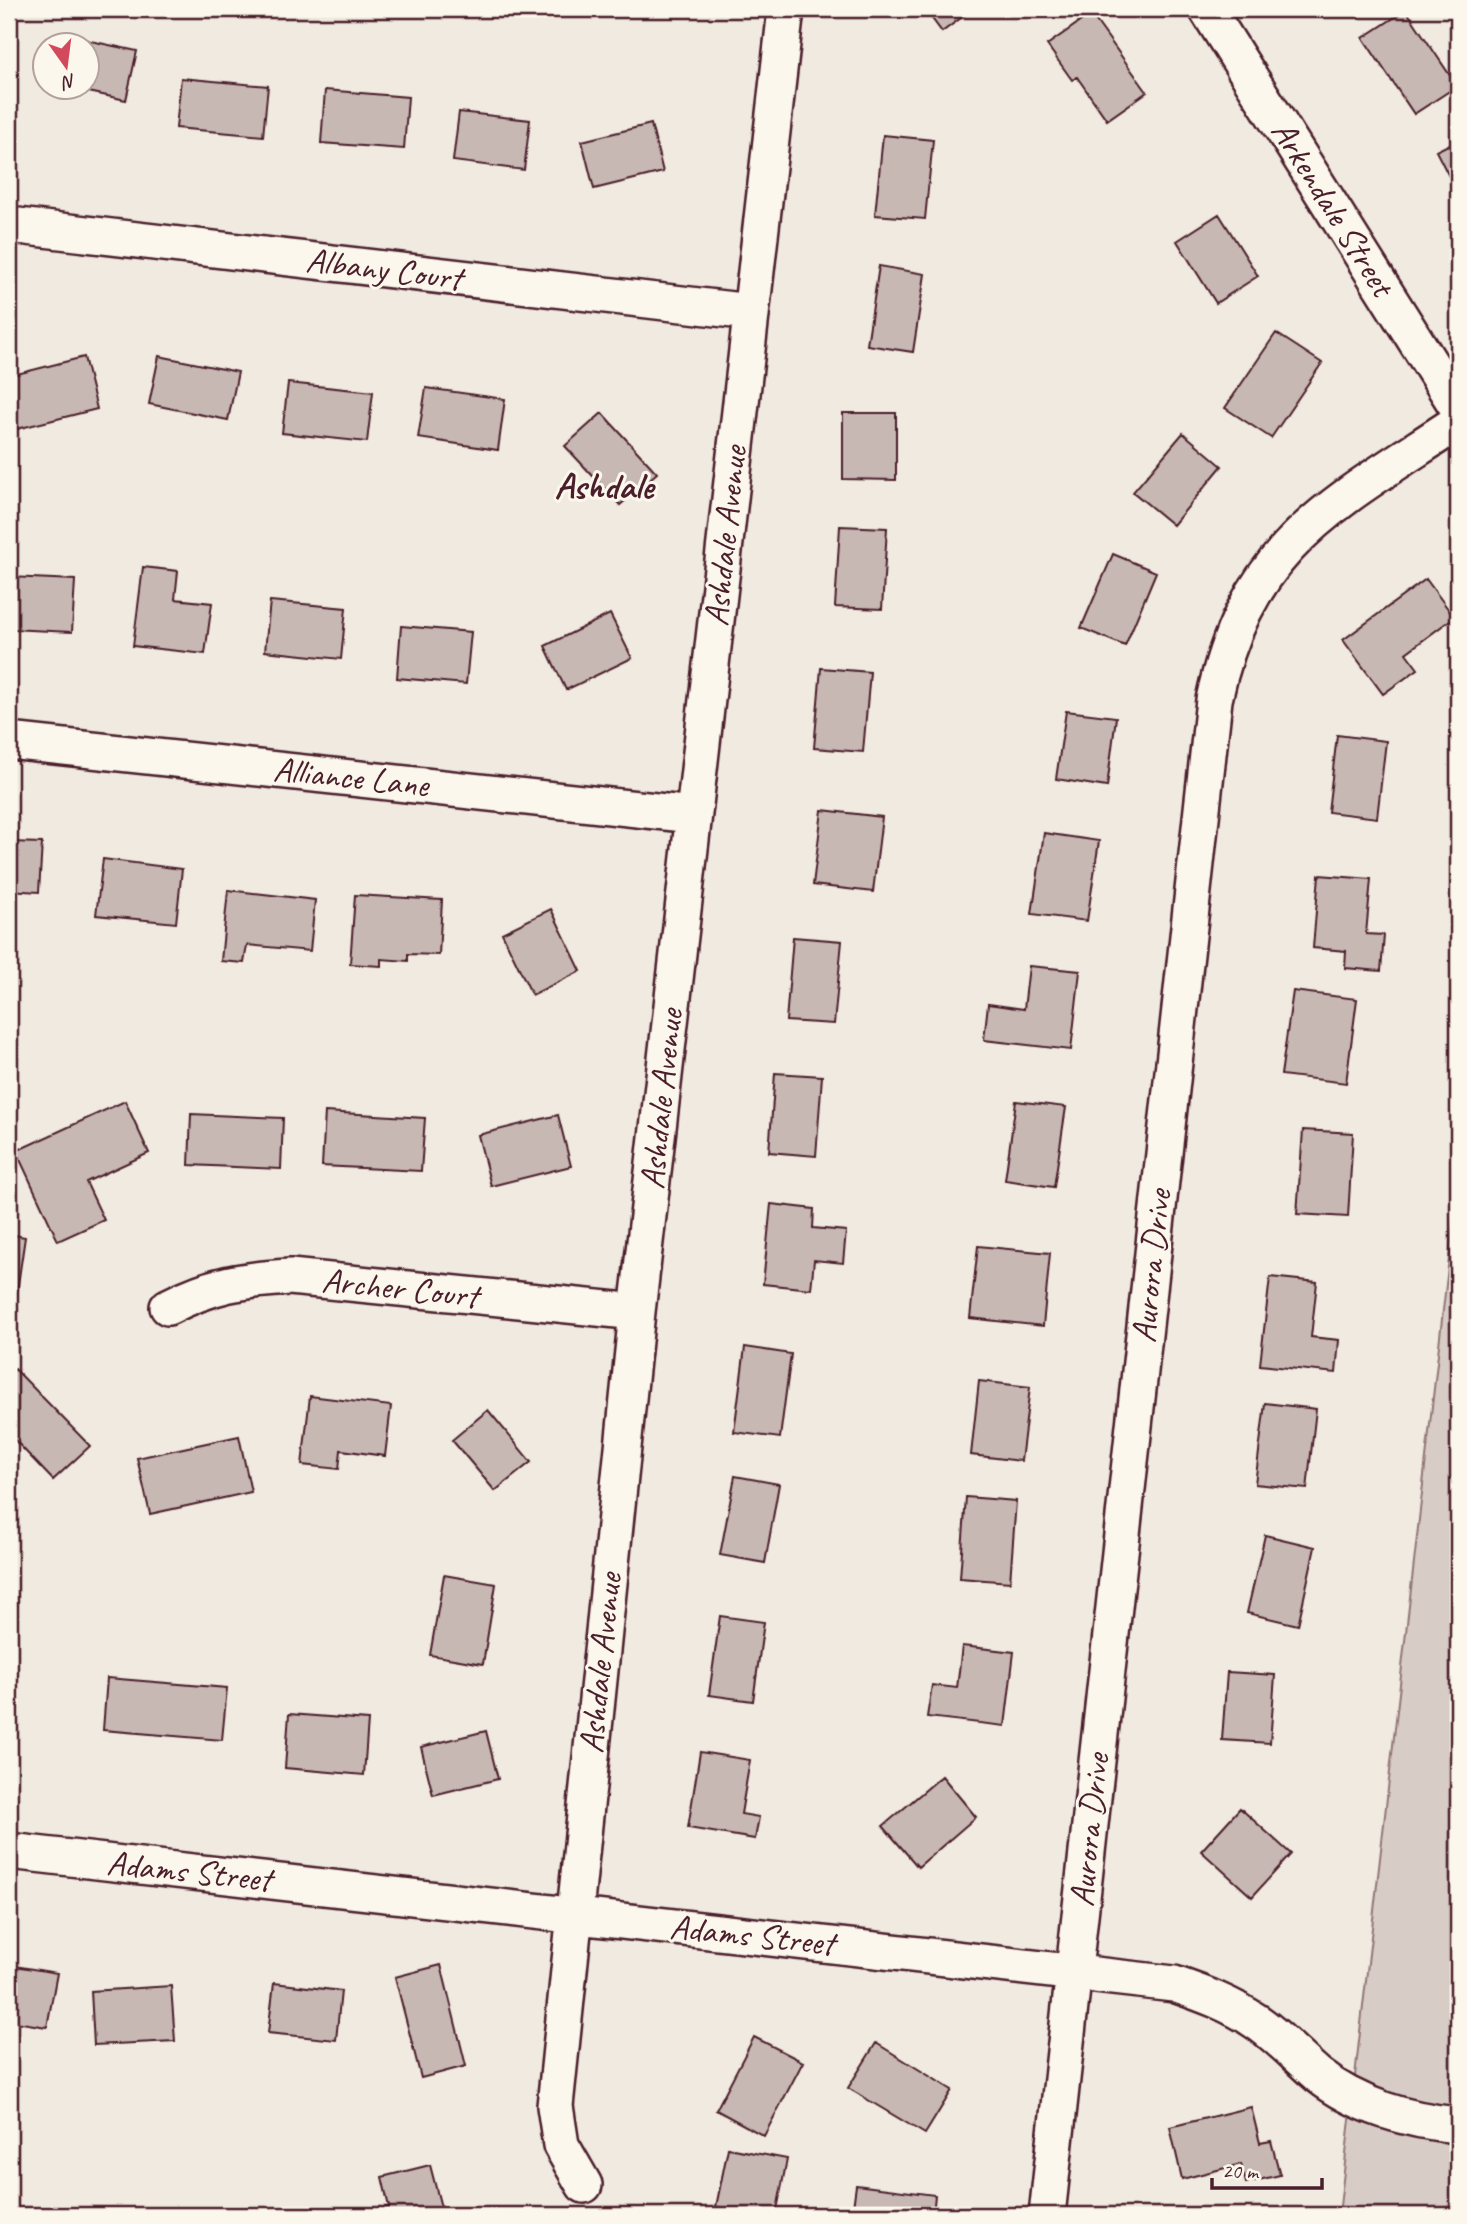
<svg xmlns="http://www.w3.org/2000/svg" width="1467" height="2224" font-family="Caveat,sans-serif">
<rect width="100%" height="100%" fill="#f0eae0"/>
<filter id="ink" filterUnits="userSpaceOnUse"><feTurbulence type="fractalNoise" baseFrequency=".0143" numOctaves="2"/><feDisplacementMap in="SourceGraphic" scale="14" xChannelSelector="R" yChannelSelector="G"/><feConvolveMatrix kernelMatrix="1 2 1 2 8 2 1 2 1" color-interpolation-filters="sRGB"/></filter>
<g filter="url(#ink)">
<path fill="#d8ccc6" stroke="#917678" stroke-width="2" d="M1458,1180V2215H1339Z"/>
<path fill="#c8b8b3" stroke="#4a1f2b" stroke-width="2" d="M925,9H973L942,32Z
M1406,10L1457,86L1414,114L1363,38Z
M1091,14L1147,92L1107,120L1077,77L1072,80L1047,45Z
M58,34L137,51L126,100L70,88H88V46H55Z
M181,78L268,86L263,136L176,128Z
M325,90L408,97L404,149L321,143Z
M459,112L530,120L524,170L453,161Z
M651,124L663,172L594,189L582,141Z
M883,135L933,140L925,219L875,215Z
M1458,140V194L1436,151Z
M1219,214L1258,276L1216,303L1177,241Z
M879,266L925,274L913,352L867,345Z
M1276,333L1322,363L1271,438L1225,408Z
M159,356L238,372L228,420L149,404Z
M84,357L97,409L9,431V376Z
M288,383L373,392L367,442L282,433Z
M426,388L505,399L498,450L418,438Z
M602,413L657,473L620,505L565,446Z
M843,413H896V480L843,479Z
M1183,433L1222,466L1173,525L1133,492Z
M840,526L887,528L882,609L835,607Z
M1113,554L1156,572L1125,646L1081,628Z
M143,567L178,571L175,599L212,603L205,654L133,646Z
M9,577L75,580L72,632L9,629Z
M1426,579L1454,617L1406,653L1418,669L1383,694L1343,640Z
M270,601L346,608L341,659L265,651Z
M610,614L632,658L566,690L545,646Z
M401,626L471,632L466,684L397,678Z
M821,668L870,672L863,752L814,748Z
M1066,711L1116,717L1107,787L1056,779Z
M1337,735L1386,741L1377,818L1328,812Z
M822,810L882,817L873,892L813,885Z
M1044,833L1099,841L1087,921L1032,914Z
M9,842L42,843L39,892L9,890Z
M103,859L182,869L176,923L96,915Z
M1319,875L1371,879L1366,934L1384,935L1381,971L1345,968L1346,951L1313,948Z
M228,890L315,900L310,951L247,945L244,963L221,961Z
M355,895L442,900L439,955L408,954V961L381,959V966L350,964Z
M551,909L581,971L532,995L502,933Z
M793,937L842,941L834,1024L786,1021Z
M1029,966L1080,971L1071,1050L984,1040L988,1004L1024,1009Z
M1293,991L1357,999L1346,1083L1281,1075Z
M775,1073L822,1076L816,1156L769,1152Z
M125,1101L149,1153L86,1182L104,1220L58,1241L16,1151Z
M1016,1101L1066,1107L1054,1187L1005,1180Z
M325,1112L425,1118L421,1171L322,1166Z
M191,1114L283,1118L281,1169L189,1165Z
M558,1115L571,1166L491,1186L478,1135Z
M1303,1130L1353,1133L1348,1217L1297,1214Z
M771,1204L814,1209L813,1228L846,1231L843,1263L814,1260L811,1289L763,1284Z
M9,1234L25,1237L9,1346Z
M978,1246L1050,1253L1043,1326L970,1318Z
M1270,1277L1317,1282L1311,1337L1339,1340L1336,1373L1260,1365Z
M745,1347L791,1354L780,1438L734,1432Z
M15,1369L90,1446L53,1480L9,1434V1376Z
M979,1381L1030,1387L1021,1461L971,1455Z
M310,1396L391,1406L385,1456L341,1450L339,1469L302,1465Z
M1265,1403L1316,1409L1307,1489L1255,1484Z
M488,1410L531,1462L495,1491L452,1440Z
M239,1436L251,1492L150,1514L137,1458Z
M735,1476L779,1484L765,1563L720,1555Z
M966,1497L1016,1501L1010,1582L960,1578Z
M1265,1535L1315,1547L1298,1625L1247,1613Z
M444,1575L496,1584L483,1664L430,1655Z
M720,1616L764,1622L753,1701L709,1695Z
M962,1646L1014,1652L1005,1726L927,1717L932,1685L957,1688Z
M1227,1672L1275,1675L1270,1743L1222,1740Z
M107,1678L227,1688L222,1740L103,1730Z
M289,1714L368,1720L364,1775L285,1768Z
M486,1731L498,1779L433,1795L421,1747Z
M700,1752L750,1760L741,1814L759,1817L755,1839L688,1828Z
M942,1776L976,1817L918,1867L883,1826Z
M1240,1808L1291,1854L1252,1897L1201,1851Z
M9,1965L57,1973L47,2027L9,2021Z
M441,1965L466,2066L421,2078L395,1977Z
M274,1983L341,1991L336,2040L268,2033Z
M171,1986L175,2041L94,2045L91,1991Z
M754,2037L803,2062L764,2136L716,2110Z
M876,2043L952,2090L925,2134L848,2088Z
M1251,2107L1260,2143L1271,2141L1280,2175L1246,2183L1241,2164L1182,2179L1170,2127Z
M728,2148L787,2159L776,2215L716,2207Z
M430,2165L443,2215H368V2212L389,2207L382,2177Z
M856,2185L935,2195L933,2215H852Z"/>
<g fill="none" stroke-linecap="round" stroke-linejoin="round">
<g stroke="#4a1f2b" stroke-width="40">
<path id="minor" d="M1207,9L1458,408
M18,226L750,312
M9,741L693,815
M168,1307C213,1284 241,1280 290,1277L637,1312
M9,1851L1174,1984C1203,1994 1231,2004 1257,2022C1279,2037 1298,2058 1318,2075C1357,2106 1409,2121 1458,2125
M584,2185L561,2145L555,2106L637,1312L786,9
M1047,2215L1214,700C1247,543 1335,504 1458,422"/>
</g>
<path stroke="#4a1f2b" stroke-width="4.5" stroke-dasharray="2 5" stroke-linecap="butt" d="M1456,2160L1455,2188L1458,2197"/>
<use href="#minor" stroke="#fbf7ec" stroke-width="35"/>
</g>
</g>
<g text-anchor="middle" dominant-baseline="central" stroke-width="6" stroke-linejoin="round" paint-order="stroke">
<g font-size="35" fill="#4a1f2b" stroke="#fbf7ec">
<text transform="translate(1333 208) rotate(58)">Arkendale Street</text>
<text transform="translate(384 269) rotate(7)">Albany Court</text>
<text transform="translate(725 536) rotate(-84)">Ashdale Avenue</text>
<text transform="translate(351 777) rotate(6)">Alliance Lane</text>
<text transform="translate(661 1099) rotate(-84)">Ashdale Avenue</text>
<text transform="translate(1151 1266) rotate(-84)">Aurora Drive</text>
<text transform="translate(400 1288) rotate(6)">Archer Court</text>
<text transform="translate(600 1663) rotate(-84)">Ashdale Avenue</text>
<text transform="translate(1089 1830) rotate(-84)">Aurora Drive</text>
<text transform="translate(189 1871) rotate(6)">Adams Street</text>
<text transform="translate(752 1935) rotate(6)">Adams Street</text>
</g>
<g font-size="37" font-weight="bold" fill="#4a1f2b" stroke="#fbf7ec">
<text x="604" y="485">Ashdale</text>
</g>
</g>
<rect width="1467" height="2224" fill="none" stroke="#fbf7ec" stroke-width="35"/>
<rect x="18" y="18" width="1432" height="2189" fill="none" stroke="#4a1f2b" stroke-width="2.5" filter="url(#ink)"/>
<g transform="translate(66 66) rotate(166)"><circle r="33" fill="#fbf7ec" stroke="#b4a19f" stroke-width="2"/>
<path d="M0-5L12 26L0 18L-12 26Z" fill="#d1495b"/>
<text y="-10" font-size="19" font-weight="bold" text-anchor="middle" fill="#4a1f2b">N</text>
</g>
<path d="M1212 2178v10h110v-10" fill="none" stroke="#4a1f2b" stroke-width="3.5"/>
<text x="1222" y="2178" font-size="21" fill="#4a1f2b" stroke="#fbf7ec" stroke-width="5" paint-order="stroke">20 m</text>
</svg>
